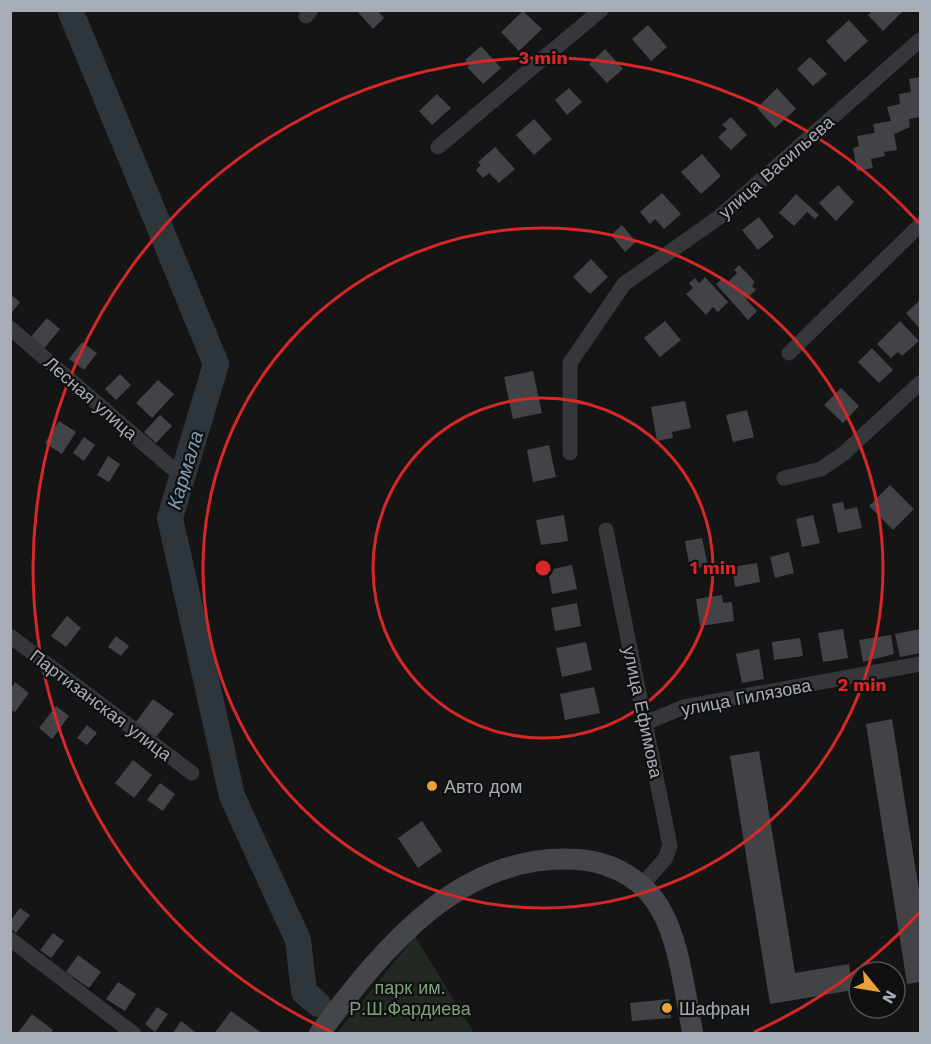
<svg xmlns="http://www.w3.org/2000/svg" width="931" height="1044" font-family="'Work Sans',sans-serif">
<rect width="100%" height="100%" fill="#151516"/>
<path fill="#212922" d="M415,936L474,1033L336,1034Z"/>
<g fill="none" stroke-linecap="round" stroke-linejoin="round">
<path stroke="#2e363c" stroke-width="26" d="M70,10L216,364L170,518L232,796L298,940L304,992L318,1004"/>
</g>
<path fill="#414346" d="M356,10H377L384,18L373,29Z
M873,10H904L883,31L868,15Z
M523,11L542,29L519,51L501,32Z
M849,20L868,41L845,62L826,41Z
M648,25L667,47L651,61L632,39Z
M481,46L501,68L483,84L467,67L470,64L465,60Z
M605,49L623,69L607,83L589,64Z
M810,57L827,74L813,86L797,69Z
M920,77V117L909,119L910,127L894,134L897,150L884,152L885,156L871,159L873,168L857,171L853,148L859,146L857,136L875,133L873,124L891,121L887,107L900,104L899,94L911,92L909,79Z
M569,88L582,102L567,115L555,100Z
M777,88L796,109L775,128L757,108Z
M437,94L451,108L432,125L419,111Z
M731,117L747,135L731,150L718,137L727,129L722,125Z
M534,119L552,139L534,155L516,135Z
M495,147L515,169L499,183L489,173L483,178L476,170L481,165L478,162Z
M702,154L721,176L701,194L681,172Z
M838,185L854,202L836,221L819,203Z
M662,193L681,214L664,229L655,219L650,224L640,212Z
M796,194L819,215L815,219L807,212L794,226L779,213Z
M759,217L774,237L758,250L742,230Z
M622,225L636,242L625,252L611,235Z
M591,259L608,277L590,294L573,277Z
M739,265L755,282L752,286L756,290L746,299L757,311L748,320L716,284L723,278L727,283L737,273L734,270Z
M705,277L728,302L718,312L713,307L706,315L686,294L693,288L689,283L695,278L699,283Z
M10,294L20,302L10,315Z
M920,300V329L906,313Z
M47,318L60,329L42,351L29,339Z
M665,321L681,340L660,357L644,338Z
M900,321L919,341L902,356L898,352L891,358L877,344Z
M82,342L97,353L84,370L69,359Z
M872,348L893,370L879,383L858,362Z
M533,371L542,413L513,419L504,377Z
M120,374L131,385L116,400L105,389Z
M158,380L174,394L152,418L136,403Z
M841,388L859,406L843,423L824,405Z
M685,401L691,428L672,432L673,438L657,441L651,407Z
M747,410L754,437L733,442L726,415Z
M160,415L172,426L156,443L144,432Z
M59,421L76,432L62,454L45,443Z
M84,437L95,445L84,461L73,453Z
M549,445L556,477L533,482L527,450Z
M108,456L120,464L109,482L97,475Z
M890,485L914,509L893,530L869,506Z
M843,502L845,510L857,507L862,528L838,533L832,504Z
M564,515L568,541L541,545L536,520Z
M813,515L820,543L802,547L796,519Z
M702,538L708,566L690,569L685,541Z
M789,552L794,573L775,578L770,557Z
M757,563L760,582L735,587L732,567Z
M572,565L577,589L552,594L548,570Z
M722,595L723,603L732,602L734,621L700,626L696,599Z
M577,603L581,626L555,631L551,608Z
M67,616L81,628L66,647L51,636Z
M843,629L848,658L823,662L818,633Z
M920,629V653L900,657L895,634Z
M891,635L894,654L863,662L859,640Z
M116,636L129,646L121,656L108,647Z
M800,638L803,656L774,660L772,642Z
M586,642L592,670L562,677L556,648Z
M759,649L764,679L742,683L736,654Z
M15,682L29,693L15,712L10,709V689Z
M594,687L600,713L565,720L560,694Z
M153,699L174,714L156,737L136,722Z
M56,706L69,716L52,739L39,728Z
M892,719L920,897V982L907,984L866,724Z
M87,725L97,733L87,745L77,738Z
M759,751L795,973L849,964L853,990L770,1004L730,756Z
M133,760L152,775L134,798L115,783Z
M160,783L175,794L163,811L147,800Z
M422,821L442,851L418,868L398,838Z
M20,908L30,915L16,933L10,928V921Z
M53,933L64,941L51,958L40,950Z
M78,955L101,972L89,988L66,972Z
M118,982L136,994L125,1011L106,999Z
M669,999L671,1018L632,1021L630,1003Z
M157,1007L168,1014L155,1032L145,1024Z
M231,1011L263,1034H214Z
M32,1014L53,1030L50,1034H17Z
M181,1021L198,1034H172Z"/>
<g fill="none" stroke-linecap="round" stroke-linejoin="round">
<path stroke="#36373b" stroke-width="15" d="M306,16L311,10
M438,147L601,10
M10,328L172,468
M789,353L920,225
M570,453V363L624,284L718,218L920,40
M784,478L821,469L843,454L920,383
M606,530L670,846L665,859L642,885
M10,636L192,773
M645,723L684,707L920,664
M10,939L134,1034"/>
<path stroke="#44464b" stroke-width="21" d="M319,1034C384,947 463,848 584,860C616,864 646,882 661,910C680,943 685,996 693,1034"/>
</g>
<g fill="none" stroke="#d62828" stroke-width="3">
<circle cx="543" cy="568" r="170"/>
<circle cx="543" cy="568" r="340"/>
<path d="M919 913A510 510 0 0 1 754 1032M332 1032A510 510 0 1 1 919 223"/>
</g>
<g fill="#e9a23a" stroke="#101011" stroke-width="2">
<circle cx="432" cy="786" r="6"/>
<circle cx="667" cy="1008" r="6"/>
</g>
<g text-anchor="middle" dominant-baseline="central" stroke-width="4.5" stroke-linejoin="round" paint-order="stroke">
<g font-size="18" fill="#a7adb6" stroke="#101011">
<text transform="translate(776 167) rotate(-41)">улица Васильева</text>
<text transform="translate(91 398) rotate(41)">Лесная улица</text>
<text transform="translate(746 697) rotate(-11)">улица Гилязова</text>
<text transform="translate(101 705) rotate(37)">Партизанская улица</text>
<text transform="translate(643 712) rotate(78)">улица Ефимова</text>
</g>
<g font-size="18" fill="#a7adb6" stroke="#101011" text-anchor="start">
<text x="444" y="786">Авто дом</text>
<text x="679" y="1008">Шафран</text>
</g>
<g font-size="18" fill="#7fa07f" stroke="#101011">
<text x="410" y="987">парк им.<tspan x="410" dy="21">Р.Ш.Фардиева</tspan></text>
</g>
<g font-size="20" font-style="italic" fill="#809caf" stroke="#101011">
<text transform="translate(185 470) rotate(-73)">Кармала</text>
</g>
</g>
<circle cx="543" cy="568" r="9" fill="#d62828" stroke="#101011" stroke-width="3"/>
<g font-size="18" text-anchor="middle" font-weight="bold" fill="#d62828" stroke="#101011" stroke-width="4.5" stroke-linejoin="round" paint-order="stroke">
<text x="543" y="64">3 min</text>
<text x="713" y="574">1 min</text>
<text x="862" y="691">2 min</text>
</g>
<rect width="931" height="1044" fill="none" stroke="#a7adb6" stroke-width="24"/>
<g transform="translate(877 990) rotate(120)"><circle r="28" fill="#101011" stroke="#4c4f53" stroke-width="1.5"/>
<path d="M0-4.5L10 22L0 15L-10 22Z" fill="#e9a23a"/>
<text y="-9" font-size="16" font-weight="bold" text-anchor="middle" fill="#a7adb6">N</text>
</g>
</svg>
